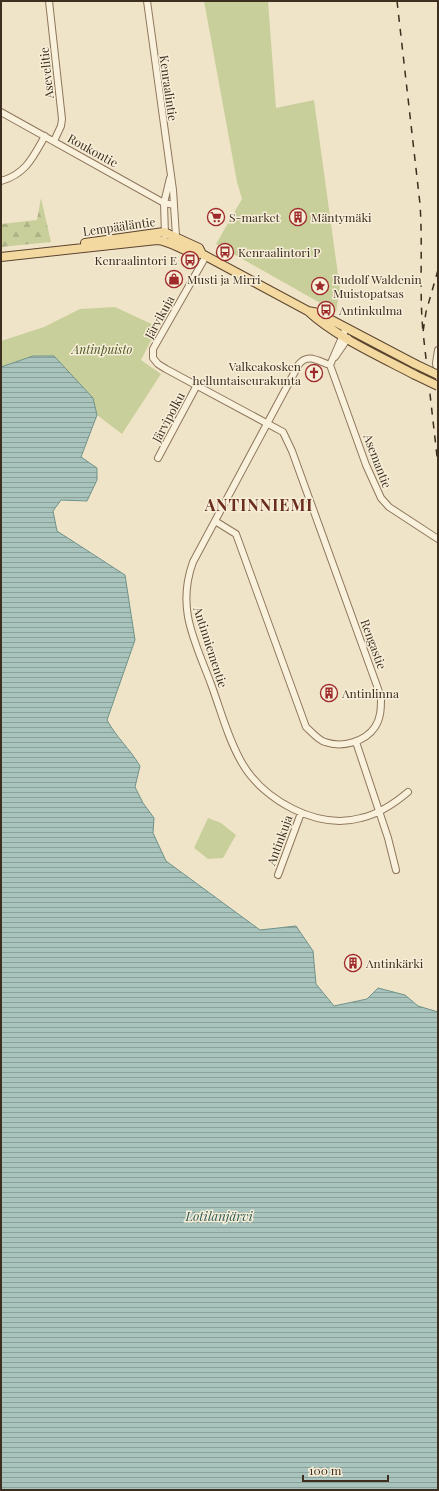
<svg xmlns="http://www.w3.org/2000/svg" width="439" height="1491" font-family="'Playfair Display',serif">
<defs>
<pattern id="forest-firs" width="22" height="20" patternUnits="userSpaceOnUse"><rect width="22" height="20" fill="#c9cf9b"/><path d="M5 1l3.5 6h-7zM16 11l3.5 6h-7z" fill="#aeb285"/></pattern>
<pattern id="water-rules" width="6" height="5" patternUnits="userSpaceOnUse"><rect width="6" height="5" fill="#a9c4bc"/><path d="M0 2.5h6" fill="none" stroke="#8ba098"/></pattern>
</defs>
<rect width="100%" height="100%" fill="#f0e4c8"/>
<path fill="url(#forest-firs)" d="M41,198L51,242L1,247V224L37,220Z"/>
<path fill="#c9cf9b" d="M204,1H268L276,108L314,100L340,289L336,312L216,244L242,199L237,182Z
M115,307L158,327L141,360L161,374L122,434L97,415L93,398L1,367V341L44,327L80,309Z
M208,818L221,823L236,835L223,858L208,859L194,848Z"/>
<path fill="url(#water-rules)" stroke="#6f938a" d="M33,356H54L93,398L97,415L81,457L97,468V480L87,501L61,500L53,511L57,531L125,575L135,640L107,720C116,737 130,749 140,766L135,787L143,803L154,818L153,833L166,861L260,930L296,926L313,951L316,984L334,1006L367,999L378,988L405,995L418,1006L438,1012V1490H1V367Z"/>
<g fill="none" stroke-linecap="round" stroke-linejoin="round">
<g stroke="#8d765c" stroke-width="8">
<path id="minor" d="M49,1L62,119L61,126L54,141
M147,1L173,190L176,236L174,241
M1,112L164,203L174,205
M1,181C26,174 33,157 45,136
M165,235L164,203L170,178
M206,256L153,349V358L158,364L166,369L283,432L292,451L381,697C381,708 381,718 375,727C365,742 342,748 325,742C318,740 312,732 306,727L236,534L215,521
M438,350L436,363L438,377
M335,357L348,338
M330,365C318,361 308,353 299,364L193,562C176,609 195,641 211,684C221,711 228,739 242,763C264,801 318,830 361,818C379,814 395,803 408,792
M330,365L366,465L381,498L389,507L438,539
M330,365L346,328
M158,458L197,385
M356,742L388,838L396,870
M278,875L301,813"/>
</g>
<g stroke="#5b4430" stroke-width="10">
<path id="major" d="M85,243L164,232L199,248L202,254
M1,257L157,240C173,241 187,255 202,254L308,311C336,337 381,357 415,375
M308,311L318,313L415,364"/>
</g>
<use href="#minor" stroke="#faf1dc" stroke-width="6"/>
<use href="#major" stroke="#f3d9a0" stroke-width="8"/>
<path stroke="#3d2e20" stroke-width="1.5" stroke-dasharray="7 7" stroke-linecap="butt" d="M397,1L420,204C423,247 419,289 423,332
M438,270L426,312L423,332L438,465"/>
<g stroke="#5b4430" stroke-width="10" stroke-linecap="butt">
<path id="major-bridge" d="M415,364L438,375
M415,375L438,386"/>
</g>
<use href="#major-bridge" stroke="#f3d9a0" stroke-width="8"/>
</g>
<defs>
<g id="supermarket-ring" transform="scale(0.9)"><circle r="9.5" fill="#f7eed8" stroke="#9e2a2b" stroke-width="1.5"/><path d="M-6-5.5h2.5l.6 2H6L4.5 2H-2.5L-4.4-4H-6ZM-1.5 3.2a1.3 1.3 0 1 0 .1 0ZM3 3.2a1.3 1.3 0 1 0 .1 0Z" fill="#9e2a2b"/></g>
<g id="building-ring" transform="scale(0.9)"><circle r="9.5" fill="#f7eed8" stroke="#9e2a2b" stroke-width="1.5"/><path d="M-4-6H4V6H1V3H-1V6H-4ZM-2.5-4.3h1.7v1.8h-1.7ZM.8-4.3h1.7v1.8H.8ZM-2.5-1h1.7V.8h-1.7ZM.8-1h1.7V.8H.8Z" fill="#9e2a2b"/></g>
<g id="bus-ring" transform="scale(0.9)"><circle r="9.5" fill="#f7eed8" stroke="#9e2a2b" stroke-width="1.5"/><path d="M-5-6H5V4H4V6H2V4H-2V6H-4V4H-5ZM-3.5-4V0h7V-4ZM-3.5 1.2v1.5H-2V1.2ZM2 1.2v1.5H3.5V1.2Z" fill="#9e2a2b"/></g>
<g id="shop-ring" transform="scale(0.9)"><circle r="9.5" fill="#f7eed8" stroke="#9e2a2b" stroke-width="1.5"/><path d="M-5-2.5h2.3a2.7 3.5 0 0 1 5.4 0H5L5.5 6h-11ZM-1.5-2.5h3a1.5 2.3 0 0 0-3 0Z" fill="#9e2a2b"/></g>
<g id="sight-ring" transform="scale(0.9)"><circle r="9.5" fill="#f7eed8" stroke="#9e2a2b" stroke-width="1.5"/><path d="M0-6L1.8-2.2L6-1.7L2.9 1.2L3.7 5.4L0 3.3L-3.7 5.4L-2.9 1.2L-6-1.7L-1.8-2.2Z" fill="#9e2a2b"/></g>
<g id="church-ring" transform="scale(0.9)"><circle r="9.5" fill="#f7eed8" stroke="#9e2a2b" stroke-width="1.5"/><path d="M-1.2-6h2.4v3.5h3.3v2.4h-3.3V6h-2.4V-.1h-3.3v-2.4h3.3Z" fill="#9e2a2b"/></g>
</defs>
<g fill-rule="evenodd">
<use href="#supermarket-ring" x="216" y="217"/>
<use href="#building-ring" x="298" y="217"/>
<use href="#bus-ring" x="225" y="252"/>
<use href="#bus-ring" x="190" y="260"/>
<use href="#shop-ring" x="174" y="279"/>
<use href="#sight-ring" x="320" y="286"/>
<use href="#bus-ring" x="326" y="310"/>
<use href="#church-ring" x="314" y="373"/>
<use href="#building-ring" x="329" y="693"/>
<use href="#building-ring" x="353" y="963"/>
</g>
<g text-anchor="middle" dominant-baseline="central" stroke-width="3" stroke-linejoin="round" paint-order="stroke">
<g font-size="12" fill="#3d2e20" stroke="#f7eed8">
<text transform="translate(46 73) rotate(-96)">Asevelitie</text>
<text transform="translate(169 88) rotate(82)">Kenraalintie</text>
<text transform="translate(93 150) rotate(29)">Roukontie</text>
<text transform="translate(119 226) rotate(-8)">Lempääläntie</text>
<text transform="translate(159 317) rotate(-61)">Järvikuja</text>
<text transform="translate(168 417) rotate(-62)">Järvipolku</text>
<text transform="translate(378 461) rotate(69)">Asemantie</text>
<text transform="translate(374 644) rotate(70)">Rengastie</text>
<text transform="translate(211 647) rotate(72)">Antinniementie</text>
<text transform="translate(279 840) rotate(-70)">Antinkuja</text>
</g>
<g font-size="12" fill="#3d2e20" stroke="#f7eed8" text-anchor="start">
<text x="229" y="217">S-market</text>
<text x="311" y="217">Mäntymäki</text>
<text x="238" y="252">Kenraalintori P</text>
<text x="177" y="260" text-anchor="end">Kenraalintori E</text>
<text x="187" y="279">Musti ja Mirri</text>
<text x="333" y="279">Rudolf Waldenin<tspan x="333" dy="14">Muistopatsas</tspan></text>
<text x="339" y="310">Antinkulma</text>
<text x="301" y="366" text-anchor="end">Valkeakosken<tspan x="301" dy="14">helluntaiseurakunta</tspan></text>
<text x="342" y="693">Antinlinna</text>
<text x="366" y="963">Antinkärki</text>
</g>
<g font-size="12" font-style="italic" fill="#4d5a26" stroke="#f7eed8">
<text x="102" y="349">Antinpuisto</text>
</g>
<g font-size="13" font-style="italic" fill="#2f5d5a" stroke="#f7eed8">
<text x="219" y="1215">Lotilanjärvi</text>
</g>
<g font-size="16" font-weight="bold" letter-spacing="1" fill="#6b2e1e" stroke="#f7eed8">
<text x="259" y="504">ANTINNIEMI</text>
</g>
</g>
<rect width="439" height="1491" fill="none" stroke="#3d2e20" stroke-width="4"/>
<path d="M303 1475v6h85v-6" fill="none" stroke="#3d2e20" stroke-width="2"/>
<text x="309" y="1475" font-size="12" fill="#3d2e20" stroke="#f7eed8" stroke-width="3" paint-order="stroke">100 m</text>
</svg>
